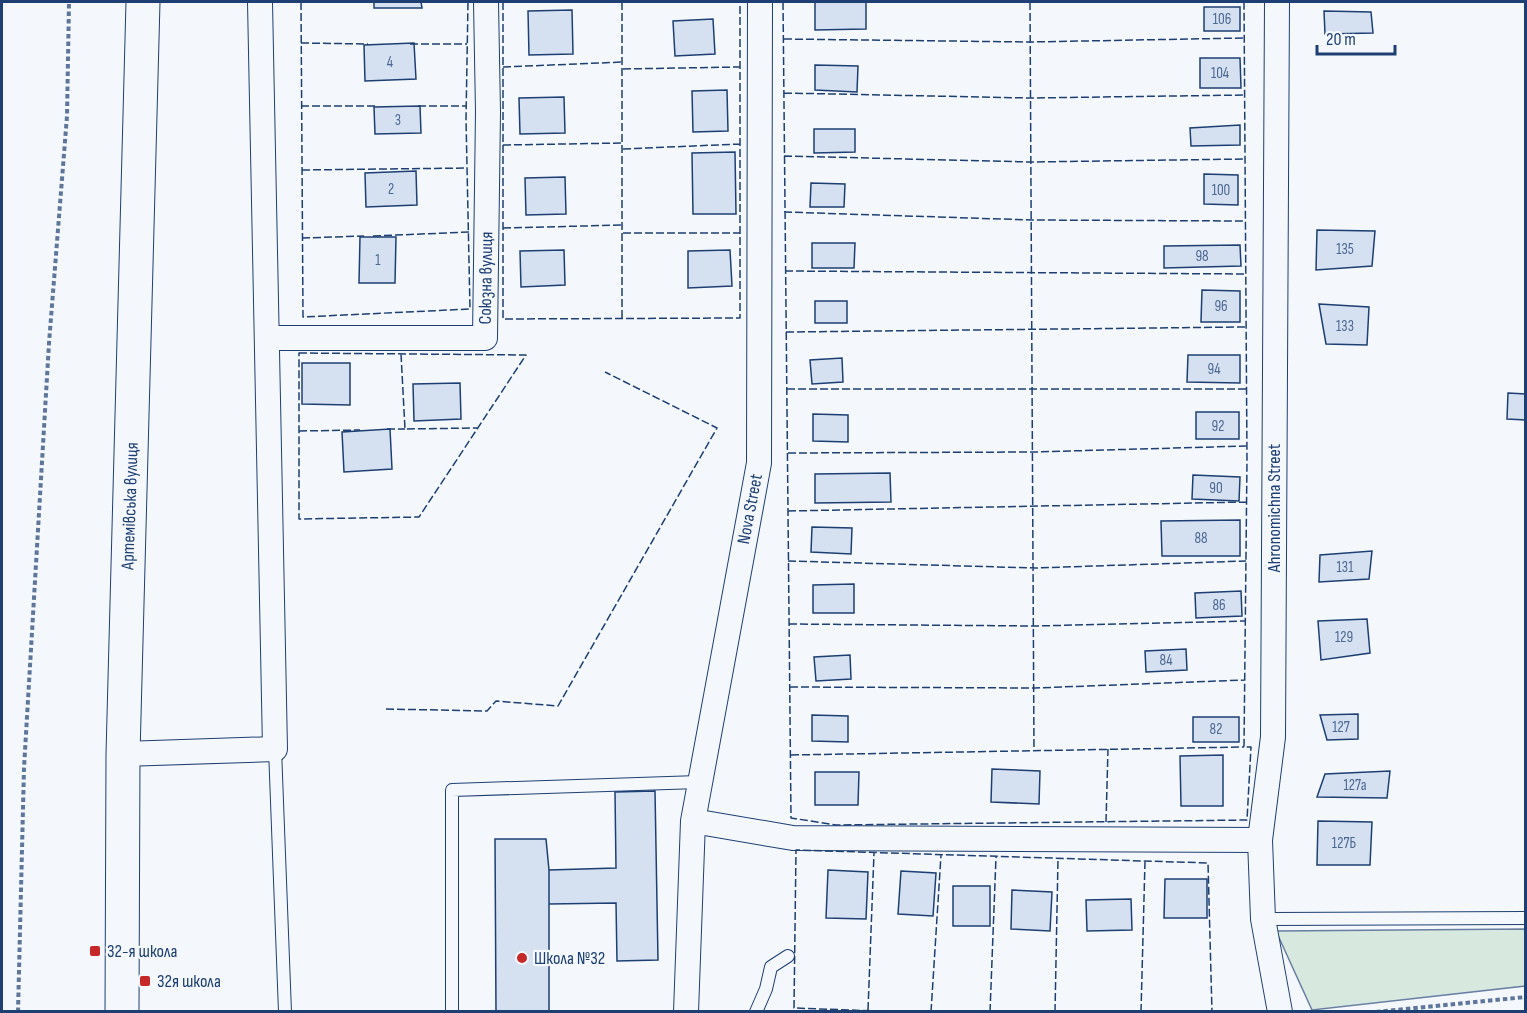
<svg xmlns="http://www.w3.org/2000/svg" width="1527" height="1013" font-family="'Sofia Sans Condensed',sans-serif">
<rect width="100%" height="100%" fill="#f4f7fb"/>
<path fill="#d7e8df" stroke="#687fa3" stroke-width="1.5" d="M1525,929V986L1312,1010L1276,931Z"/>
<path fill="#d5e0f0" stroke="#1d3f73" stroke-width="1.5" d="M374,2H421L422,8H374Z
M815,2H866V29L815,30Z
M1204,7H1240V31H1204Z
M572,10L573,54L529,55L528,11Z
M1324,11L1371,12L1373,33L1325,34Z
M713,19L715,54L675,56L673,21Z
M414,43L416,79L365,81L364,45Z
M1200,58H1240L1241,88H1200Z
M815,65L858,66L857,92L815,90Z
M727,90L728,131L693,132L692,91Z
M564,97L565,133L520,134L519,98Z
M420,106L421,133L375,134L374,107Z
M1240,125V145L1191,146L1190,128Z
M814,129H855V152L814,153Z
M735,152L736,214H693L692,153Z
M416,171L417,205L366,207L365,173Z
M1204,174L1238,175V205L1204,204Z
M565,177L566,214L526,215L525,178Z
M811,183L845,184L844,207H810Z
M1317,230L1375,231L1372,266L1316,270Z
M360,237H396L395,283H359Z
M812,243H855L854,268H812Z
M1240,245L1241,266L1164,268V246Z
M564,250L565,285L521,287L520,251Z
M730,250L732,286L688,288V251Z
M1202,290L1240,291V322H1201Z
M815,301H847V323H815Z
M1319,304L1369,307L1367,345L1326,344Z
M1188,355H1240V383L1187,382Z
M842,358L843,382L812,384L810,360Z
M302,363H350V405L302,404Z
M460,383L461,419L414,421L413,384Z
M1508,393L1526,394V420L1507,419Z
M1196,412H1239V439H1196Z
M813,414L848,415V442L813,441Z
M390,429L392,469L344,472L342,432Z
M890,473L891,502L815,503V474Z
M1193,475L1240,477L1239,501L1192,499Z
M1240,520V556H1162L1161,521Z
M812,527L852,528L851,554L811,552Z
M1372,551L1369,579L1319,582L1320,555Z
M854,584V613H813V585Z
M1241,591L1242,616L1196,618L1195,593Z
M1367,619L1370,653L1321,660L1318,621Z
M1186,649L1187,670L1146,672L1145,651Z
M850,655L851,679L816,681L814,657Z
M1358,714V739L1327,740L1320,715Z
M812,715L848,716V742L812,741Z
M1193,717H1239V742H1193Z
M1223,755V806H1181L1180,756Z
M992,769L1040,771L1039,804L991,802Z
M1390,771L1387,798L1317,797L1325,774Z
M815,772H859L858,805H815Z
M655,791L658,960L617,961L616,903L549,904V870L616,868L615,792Z
M1318,821L1372,822L1370,865H1317Z
M495,839H546L549,870V1012H496Z
M828,870L868,872L866,919L826,918Z
M901,871L936,873L933,916L898,914Z
M1165,879H1207V918H1164Z
M953,886H990V926H953Z
M1012,890L1052,892L1050,931L1011,929Z
M1131,899L1132,930L1087,931L1086,900Z"/>
<g fill="none" stroke-linecap="round" stroke-linejoin="round">
<g stroke="#1d3f73" stroke-width="14">
<path id="lane" d="M275,749L285,1012
M1263,919L1526,918
M452,1012V790L699,782
M756,1012L766,989L771,967L788,956"/>
</g>
<g stroke="#1d3f73" stroke-width="26">
<path id="street" d="M1277,2L1273,737L1260,840L1263,919L1280,1012
M267,338H485L488,112L486,2
M123,754L275,749L260,2
M693,821L793,838L1260,840
M686,1012L693,821L759,463L760,2"/>
</g>
<g stroke="#1d3f73" stroke-width="35">
<path id="highway" d="M122,1012L123,754L143,2"/>
</g>
<path stroke="#5e769c" stroke-width="4" stroke-dasharray="4.5 3" stroke-linecap="butt" d="M18,1012L24,768L49,343L67,116L69,2
M1376,1012L1526,997"/>
<use href="#lane" stroke="#f4f7fb" stroke-width="12"/>
<use href="#street" stroke="#f4f7fb" stroke-width="24"/>
<use href="#highway" stroke="#f4f7fb" stroke-width="33"/>
<path stroke="#1d3f73" stroke-width="1.5" stroke-dasharray="8 3" stroke-linecap="butt" d="M301,2L303,317L470,309L466,119L468,2
M503,2V319L740,318V2
M783,2L791,818L836,825L1247,820L1251,747H1244L1247,460L1244,2
M1030,2L1034,750
M784,39L1030,42L1244,38
M301,43L368,44
M410,44H467
M503,67L623,62
M623,69L740,67
M784,93L1030,98L1244,95
M301,106H376
M418,106H466
M503,145L623,143
M623,149L740,144
M784,156L1031,162L1244,159
M302,170L467,168
M784,212L1032,220L1245,221
M503,228L623,225
M623,233H740
M373,236L469,232
M302,238L364,236
M785,271L1245,274
M622,318V2
M786,332L1245,327
M299,353L526,355L419,517L299,519Z
M401,354L405,429L477,428
M787,389H1246
M387,429H405
M299,431L360,430
M788,453L1034,452L1246,446
M788,511L1246,502
M788,561L1035,568L1246,561
M789,624L1035,626L1245,621
M790,687L1035,688L1245,680
M386,709L487,711L496,701L558,706L717,428L605,372
M791,755L1244,747
M1106,822L1108,749
M868,1010L874,853
M904,1012L794,1008L796,850L1208,863L1212,1012
M931,1012L941,855
M990,1012L996,857
M1055,1012L1058,859
M1141,1012L1145,861"/>
</g>
<g fill="#c62828" stroke="#f4f7fb" stroke-width="2">
<rect x="89" y="945" width="12" height="12" rx="3"/>
<circle cx="522" cy="958" r="6"/>
<rect x="139" y="975" width="12" height="12" rx="3"/>
</g>
<g text-anchor="middle" dominant-baseline="central" stroke-width="4.5" stroke-linejoin="round" paint-order="stroke">
<g font-size="15" fill="#4b6792">
<text x="1222" y="19">106</text>
<text x="390" y="62">4</text>
<text x="1220" y="73">104</text>
<text x="398" y="120">3</text>
<text x="391" y="189">2</text>
<text x="1221" y="190">100</text>
<text x="1345" y="249">135</text>
<text x="1202" y="256">98</text>
<text x="378" y="260">1</text>
<text x="1221" y="306">96</text>
<text x="1345" y="326">133</text>
<text x="1214" y="369">94</text>
<text x="1218" y="426">92</text>
<text x="1216" y="488">90</text>
<text x="1201" y="538">88</text>
<text x="1345" y="567">131</text>
<text x="1219" y="605">86</text>
<text x="1344" y="637">129</text>
<text x="1166" y="660">84</text>
<text x="1341" y="727">127</text>
<text x="1216" y="729">82</text>
<text x="1355" y="785">127а</text>
<text x="1344" y="843">127Б</text>
</g>
<g font-size="18" fill="#1d3f73" stroke="#f4f7fb">
<text transform="translate(486 278) rotate(-89)">Союзна вулиця</text>
<text transform="translate(130 506) rotate(-88)">Артемівська вулиця</text>
<text transform="translate(1274 508) rotate(-90)">Ahronomichna Street</text>
<text transform="translate(750 509) rotate(-79)">Nova Street</text>
</g>
<g font-size="18" fill="#1d3f73" stroke="#f4f7fb" text-anchor="start">
<text x="107" y="951">32-я школа</text>
<text x="534" y="958">Школа №32</text>
<text x="157" y="981">32я школа</text>
</g>
</g>
<rect width="1527" height="1013" fill="none" stroke="#1d3f73" stroke-width="6"/>
<path d="M1317 45v9h78v-9" fill="none" stroke="#1d3f73" stroke-width="3"/>
<text x="1326" y="45" font-size="18" fill="#1d3f73" stroke="#f4f7fb" stroke-width="4.5" paint-order="stroke">20 m</text>
</svg>
